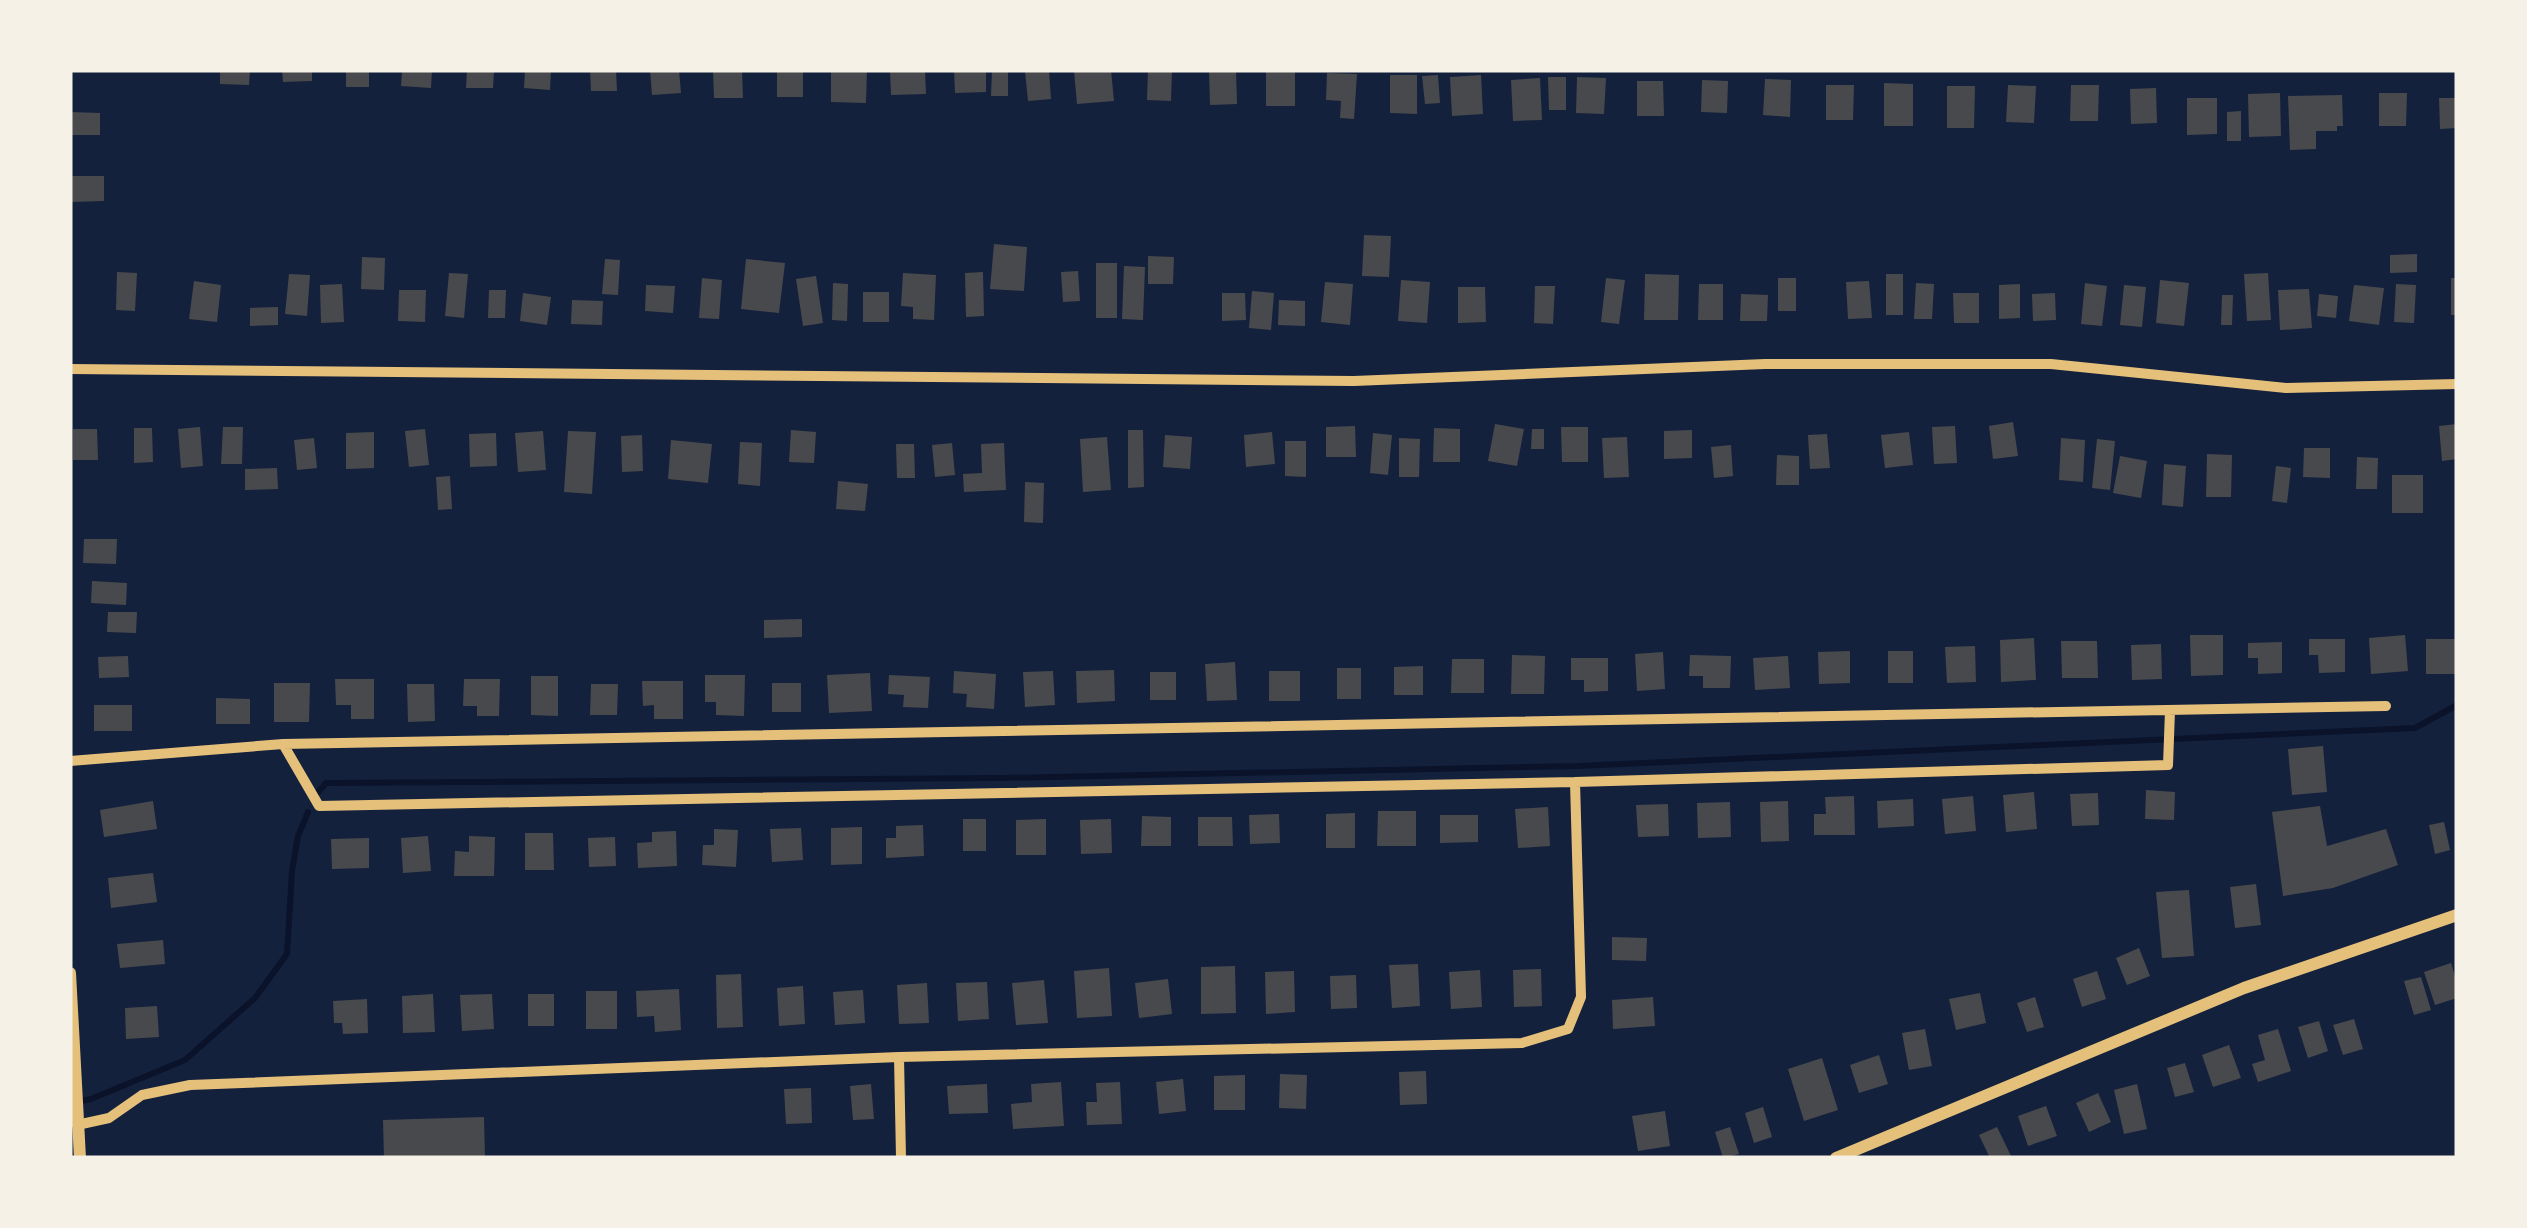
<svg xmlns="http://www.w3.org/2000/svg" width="2527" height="1228" font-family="'Fira Sans',sans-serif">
<rect width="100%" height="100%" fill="#14213d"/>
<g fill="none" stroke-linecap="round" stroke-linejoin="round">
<path stroke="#0b132b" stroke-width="6" d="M314,797L326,783L999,778L1578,766L2415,728L2457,705
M70,1103L91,1099L185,1060L255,998L287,954L292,871L298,836L308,812"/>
</g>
<path fill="#48494c" d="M220,70H250L249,85L220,84Z
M282,70H312V81L283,82Z
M346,70H369V87H346Z
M402,70H432L431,88L401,86Z
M467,70H494L493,88H466Z
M525,70H551L550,90L524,88Z
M590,70H616L617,91H591Z
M650,70H679L681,93L652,95Z
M713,70H742L743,98H714Z
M777,70H803V97H777Z
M831,70H867L866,103L831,102Z
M900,70H925L926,94L891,95L890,71Z
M954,70H986V92L955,93Z
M992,70H1008V96H991Z
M1049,70L1051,99L1028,101L1025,71Z
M1111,70L1114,101L1077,104L1074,71Z
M1148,70H1172L1171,101L1147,100Z
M1209,70H1236L1237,104L1210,105Z
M1295,71V106H1266V72Z
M1327,73L1357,74L1354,119L1340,118L1341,101L1326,100Z
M1390,75H1417V114L1390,113Z
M1438,75L1440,103L1425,104L1422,76Z
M1481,75L1483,114L1452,116L1450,77Z
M1548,77H1566V110H1549Z
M1577,77L1606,78L1604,114L1576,113Z
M1540,78L1542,120L1513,121L1511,80Z
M1765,79L1791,80L1790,117L1763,115Z
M1702,80L1728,81L1727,113L1701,112Z
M1637,81H1663L1664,116H1637Z
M1884,83L1913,84V126H1884Z
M1826,85H1854L1853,120H1826Z
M2008,85L2036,86L2034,123L2006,122Z
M2071,85H2099L2098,121H2070Z
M1947,86H1975L1974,128H1947Z
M2156,88L2157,123L2131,124L2130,89Z
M2280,93L2281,136L2249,137L2248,94Z
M2379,93H2407L2406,126H2379Z
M2342,95L2343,126H2337V131H2316V149L2290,150L2288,96Z
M2187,98H2217V134L2187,135Z
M2439,98H2457V128L2440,129Z
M2241,111V141H2227V112Z
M70,112L100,113V135H70Z
M70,176H104V201L70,202Z
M1364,235L1391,236L1389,277L1362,276Z
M994,244L1027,247L1024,291L990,289Z
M2417,254V272L2390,273V255Z
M1148,256L1174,257L1173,284H1148Z
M362,257L385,258L384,290L361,289Z
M605,259L620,260L618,295L602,294Z
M746,259L785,263L779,313L741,309Z
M1096,263H1117V318H1096Z
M1124,266L1145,267L1143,320L1122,319Z
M1078,271L1080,301L1063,302L1061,272Z
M117,272L137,273L135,311L116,310Z
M983,272L984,316L966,317L965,273Z
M449,273L468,274L464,318L445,316Z
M903,273L936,275L934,320L913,319V307L901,306Z
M2268,273L2271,320L2247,321L2244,274Z
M289,274L310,275L307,316L285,314Z
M1645,274L1679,275L1678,320H1644Z
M1886,274H1903V315H1886Z
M816,276L823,323L803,326L796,279Z
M702,278L722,280L719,319L699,318Z
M1606,278L1625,280L1619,324L1601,322Z
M1778,278H1796V311H1778Z
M2451,278H2457V315H2451Z
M1401,280L1430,282L1427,323L1398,321Z
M2160,280L2189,283L2184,326L2156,323Z
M194,281L221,285L217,322L189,319Z
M1869,281L1872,318L1848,319L1846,282Z
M1325,282L1353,284L1350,325L1321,322Z
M833,283L848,284L847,321L832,320Z
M1916,283L1934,284L1932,319H1914Z
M2085,283L2107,286L2102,326L2081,324Z
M342,284L344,322L321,323L320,285Z
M1699,284H1723V320H1698Z
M2020,284V318L1999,319V285Z
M2396,284L2416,285L2414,323L2394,322Z
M646,285L675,286L673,313L645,311Z
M2124,285L2146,287L2142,327L2120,325Z
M2354,285L2384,288L2379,325L2349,321Z
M1535,286H1555L1553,324L1534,323Z
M1458,287H1485L1486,322L1458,323Z
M2309,289L2312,328L2280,330L2278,290Z
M399,290H426L425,322L398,321Z
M489,290H506L505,318H488Z
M1252,291L1274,293L1271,330L1249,328Z
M863,292H889V322H863Z
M523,293L551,297L547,325L520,321Z
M1222,293H1245L1246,320L1222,321Z
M1953,293H1979V323H1954Z
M2055,293L2056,320L2033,321L2032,294Z
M1741,294L1768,295L1767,321H1740Z
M2319,294L2338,296L2336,318L2317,316Z
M2222,295H2233L2232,325H2221Z
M572,300L603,301L602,325L571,324Z
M1279,300L1305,301V326L1278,325Z
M278,307V325L250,326V308Z
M2013,422L2018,456L1993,459L1989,426Z
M1495,424L1524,429L1517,466L1488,461Z
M2457,424V459L2442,461L2439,426Z
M1355,426L1356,457H1326V427Z
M1955,426L1957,463L1934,464L1932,427Z
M200,427L203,466L181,468L178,429Z
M223,427H243L242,464H221Z
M1561,427H1588V462H1562Z
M134,428H152L153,462L134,463Z
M1434,428L1460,429V462H1433Z
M73,429H97L98,460H73Z
M425,429L429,465L409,467L405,431Z
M1532,429H1544V449H1531Z
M791,430L816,432L814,463L789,462Z
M1128,430H1143L1144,487L1128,488Z
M1692,430V458L1664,459V431Z
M543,431L546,470L518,472L515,433Z
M568,431L596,432L592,494L564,492Z
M374,432V468L346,469V433Z
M1272,432L1275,464L1246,467L1244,435Z
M1909,432L1913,465L1885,468L1881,435Z
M496,433L497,466L470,467L469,434Z
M1373,433L1392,435L1388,475L1370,473Z
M1827,434L1830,468L1810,469L1808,435Z
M642,435L643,471L622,472L621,436Z
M1165,435L1192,437L1190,469L1163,467Z
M1107,437L1111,490L1083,492L1080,439Z
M1627,437L1629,477L1604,478L1602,438Z
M314,438L317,468L297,470L294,440Z
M1399,438L1420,439L1419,477H1399Z
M2061,438L2085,440L2083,482L2059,480Z
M2097,439L2115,441L2110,490L2092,488Z
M671,440L712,444L708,483L668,479Z
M1285,441H1306V477L1285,476Z
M740,442L762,443L760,486L738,484Z
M952,443L955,475L935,477L932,445Z
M1004,443L1006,490L964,492L963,474L982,473L981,444Z
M896,444H914L915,478H897Z
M1731,445L1733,476L1714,478L1711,447Z
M2304,448H2330V478L2303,477Z
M2207,454L2232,455L2231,497H2206Z
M1777,455L1799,456V485H1776Z
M2120,456L2147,461L2141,498L2113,493Z
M2357,457L2378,458L2377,489H2356Z
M2164,464L2186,466L2183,507L2162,505Z
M2276,466L2291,468L2287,503L2272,501Z
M277,468L278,489L245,490V469Z
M2392,475H2423V513H2392Z
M450,476L452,509L438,510L436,477Z
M838,481L868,484L865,511L836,509Z
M1025,482L1044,483L1043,523L1024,522Z
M84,539H117L116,564L83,563Z
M92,581L127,583L126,605L91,603Z
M108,612H137L136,633L107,632Z
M802,619V637L764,638V620Z
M2190,635H2223V675L2191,676Z
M2405,635L2408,671L2371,674L2369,638Z
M2034,638L2036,680L2001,682L2000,640Z
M2309,639H2345V672L2319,673L2318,655H2309Z
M2426,639H2457V674H2426Z
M2061,641H2097L2098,678H2062Z
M2282,642V673L2258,674V658H2248V643Z
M2161,644L2162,679L2132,680L2131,645Z
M1975,646L1976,682L1947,683L1945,647Z
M1850,651V683L1819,684L1818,652Z
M1888,651H1913V683H1888Z
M1663,652L1665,689L1637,691L1635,654Z
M1512,655L1545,656L1544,694H1511Z
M1690,655L1731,656L1730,688H1703V676H1689Z
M128,656L129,677L99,678L98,657Z
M1788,656L1790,688L1755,690L1753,658Z
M1571,658H1608V691L1584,692V680H1571Z
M1452,659H1484V693H1451Z
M1235,662L1237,700L1207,701L1205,664Z
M1423,666V695H1394V667Z
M1337,668H1361V699H1337Z
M1114,670L1115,701L1077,703L1076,671Z
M954,671L996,674L994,709L966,707L967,694L953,693Z
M1053,671L1055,705L1025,707L1023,672Z
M1269,671H1300V701H1269Z
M1150,672H1176V700H1150Z
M870,673L872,711L829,713L827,675Z
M705,675H745L744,716L716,715V702H705Z
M889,675L930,677L928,708L903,707L904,695L888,694Z
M531,676H558V716L531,715Z
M335,679H374V719H351V705H336Z
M464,679H500L499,716H477V706H463Z
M642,681H683V719H654V705L643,706Z
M274,683H310L309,722H274Z
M772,683H801V712H772Z
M407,684H434L435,721L408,722Z
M591,684H618L617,715H590Z
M216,698L250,699V724H216Z
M94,705H132V731H94Z
M2323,746L2327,792L2292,795L2288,749Z
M2146,790L2175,792L2174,820L2145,819Z
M2034,792L2037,829L2006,832L2003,795Z
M2098,793L2099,825L2072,826L2070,794Z
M1854,796L1855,835H1814V814H1826L1825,797Z
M1973,796L1976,831L1945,834L1942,799Z
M1913,799L1914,826L1878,828L1877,801Z
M153,801L157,829L104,837L100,810Z
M1788,801L1789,841L1761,842L1760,802Z
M1730,802L1731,837L1698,838L1697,803Z
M1668,804L1669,836L1638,837L1636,805Z
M2320,806L2327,846L2386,829L2398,865L2333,888L2283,896L2272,812Z
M1548,807L1550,846L1518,848L1515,809Z
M1378,811H1416V846H1377Z
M1355,813V848H1326V814Z
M1279,814L1280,843L1250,844L1249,815Z
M1440,815H1478V842L1440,843Z
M1142,816L1171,817V846H1141Z
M1198,817H1232L1233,846H1198Z
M963,819H986V851H963Z
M1046,819V855H1016V820Z
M1111,819L1112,853L1081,854L1080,820Z
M2444,822L2450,850L2435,854L2429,825Z
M923,825L924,856L886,858V838H896V826Z
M862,827V864L831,865V828Z
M801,828L803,860L772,862L770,829Z
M714,829L738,830L736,867L702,865L703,845H714Z
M676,831L677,866L638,868L637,843L652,842V832Z
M525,833H553L554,870H525Z
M428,836L431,871L403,873L401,838Z
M469,836L495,837L494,876H454L455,851L469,852Z
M615,837L616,866L589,867L588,838Z
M369,838V868L332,869L331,839Z
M153,873L157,902L111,908L108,878Z
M2256,884L2261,925L2235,928L2230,887Z
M2189,890L2194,956L2162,958L2156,892Z
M1612,937L1647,938L1646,961L1612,960Z
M163,940L165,964L120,968L117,944Z
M2139,948L2150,976L2127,985L2116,958Z
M2451,963L2457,983V998L2435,1005L2424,972Z
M1418,964L1420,1006L1392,1008L1389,965Z
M1235,966L1236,1013L1201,1014V967Z
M1109,968L1112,1016L1077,1018L1074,971Z
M1541,969L1542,1006L1514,1007L1513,970Z
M1480,970L1482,1007L1451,1009L1449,972Z
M1294,971L1295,1012L1266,1014L1265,972Z
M2097,971L2106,999L2082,1007L2073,979Z
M741,974L743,1027L717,1028L716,975Z
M1356,975L1357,1008L1331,1009L1330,976Z
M2421,977L2431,1010L2414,1015L2404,981Z
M1168,979L1172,1014L1139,1018L1135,983Z
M1044,980L1048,1023L1016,1025L1012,983Z
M987,982L989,1019L958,1021L956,983Z
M927,983L929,1023L899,1024L897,985Z
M803,986L805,1024L779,1026L777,988Z
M679,989L681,1030L655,1032L654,1016L637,1017L636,991Z
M863,990L865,1023L835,1025L833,992Z
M586,991H617V1029H586Z
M1980,993L1986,1023L1956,1030L1949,999Z
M433,994L435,1032L403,1033L402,996Z
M492,994L494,1029L462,1031L460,995Z
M528,994H554V1026H528Z
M1653,997L1655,1026L1613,1029L1612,1000Z
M2035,997L2044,1027L2027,1032L2017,1003Z
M367,999L368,1033L343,1034L342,1023H334L333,1001Z
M157,1006L159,1037L126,1039L125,1008Z
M2354,1019L2363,1049L2343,1055L2333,1025Z
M2319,1021L2328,1051L2308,1058L2298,1027Z
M1925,1029L1932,1066L1909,1070L1902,1033Z
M2278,1029L2291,1071L2258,1082L2252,1064L2265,1060L2258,1035Z
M2229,1045L2241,1078L2213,1087L2202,1055Z
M1879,1055L1888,1084L1859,1093L1850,1065Z
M1822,1058L1838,1110L1804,1121L1788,1069Z
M2185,1063L2194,1092L2175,1097L2167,1068Z
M1426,1071L1427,1104L1400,1105L1399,1072Z
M1280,1074L1307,1075L1306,1109L1279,1108Z
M1245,1075V1110H1214V1076Z
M1183,1079L1186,1111L1159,1114L1156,1082Z
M1061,1082L1064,1126L1013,1129L1011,1104L1032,1102L1031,1084Z
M1120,1082L1122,1124L1087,1125L1086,1102H1097L1096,1083Z
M871,1084L874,1119L853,1120L850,1086Z
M987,1084L988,1113L949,1114L947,1086Z
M2137,1084L2147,1129L2124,1134L2114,1090Z
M811,1088L812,1123L786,1124L784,1089Z
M2098,1093L2111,1122L2089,1132L2076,1103Z
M2046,1106L2057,1136L2028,1146L2018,1116Z
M1763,1107L1772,1137L1754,1143L1745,1113Z
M1665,1111L1670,1146L1638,1151L1632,1116Z
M484,1117L485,1158H384L383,1120Z
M1730,1127L1739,1154L1723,1158L1715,1132Z
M1997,1127L2012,1158H1990L1979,1135Z"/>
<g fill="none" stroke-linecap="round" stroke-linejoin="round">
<path stroke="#e5c07b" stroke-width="10" d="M70,369L1354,381L1765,364H2051L2286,388L2457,384
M283,744L319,806L1575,782L2168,765L2170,711
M70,761L283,744L2386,706
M899,1057L901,1158
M77,1125L109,1118L142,1095L190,1085L899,1057L1522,1043L1568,1029L1581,997L1575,782"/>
<path stroke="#e5c07b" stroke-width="12" d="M70,973L80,1158
M1836,1158L2244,988L2457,915"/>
</g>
<rect width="2527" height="1228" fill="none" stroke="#f6f1e7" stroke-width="145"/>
</svg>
